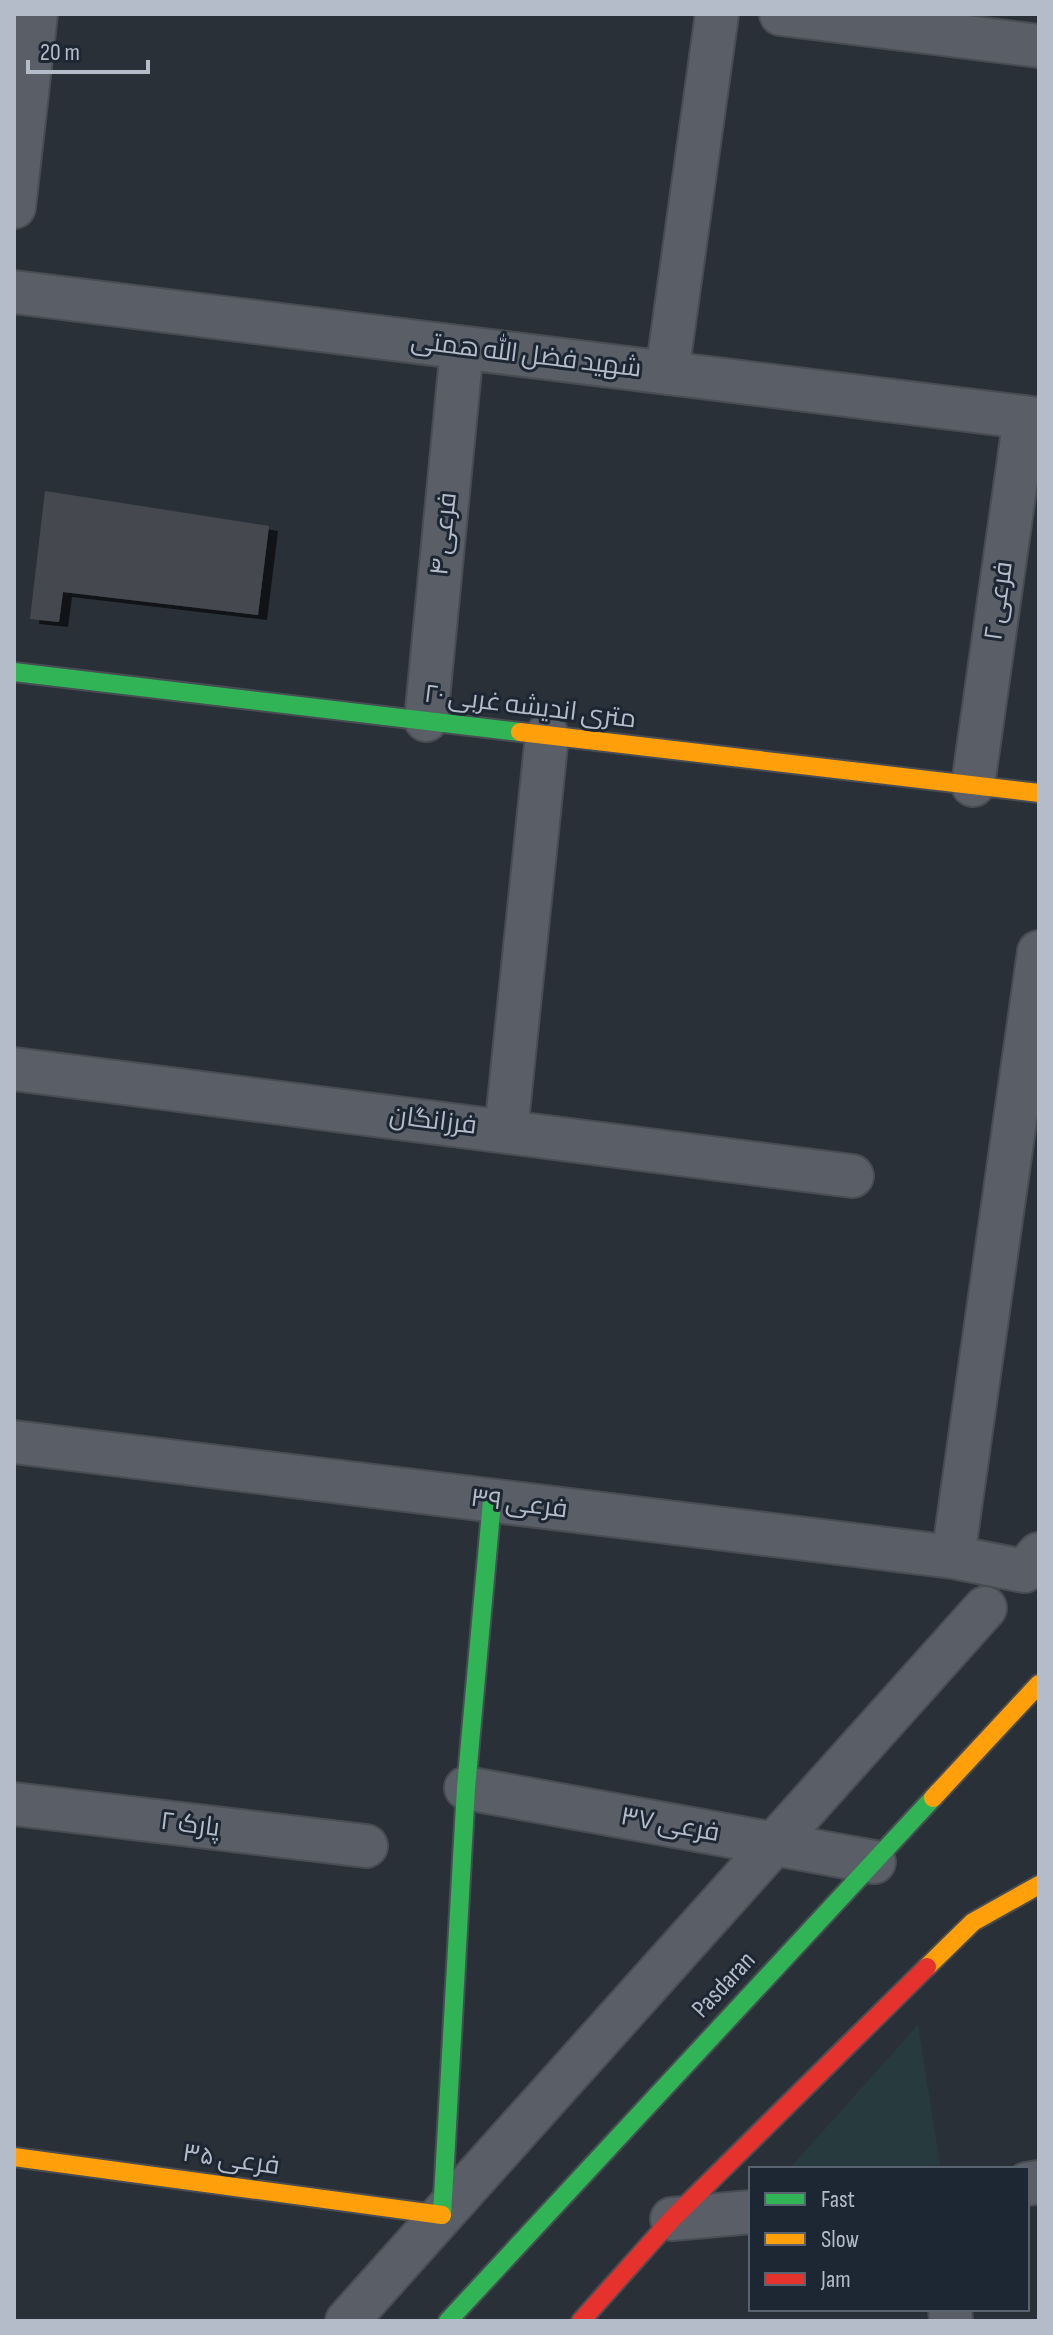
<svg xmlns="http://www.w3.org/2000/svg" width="1053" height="2335" font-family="'Sofia Sans Condensed',Cairo,sans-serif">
<defs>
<filter id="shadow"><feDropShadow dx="9" dy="5" stdDeviation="0" flood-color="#0009"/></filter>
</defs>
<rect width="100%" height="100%" fill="#2a3038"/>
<path fill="#273a3e" d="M918,2025L940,2165L915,2169H789Z"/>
<path fill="#444950" filter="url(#shadow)" d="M45,491L269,526L258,615L63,592L59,622L30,619Z"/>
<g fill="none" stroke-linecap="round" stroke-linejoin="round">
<g stroke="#484c53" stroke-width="46">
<path id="street" d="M781,14L1039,46
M14,207L36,14
M14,292L1039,419
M667,373L717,14
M426,720L462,348
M973,785L1025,417
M14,1069L852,1176
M506,1131L547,735
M14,1442L953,1557L1024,1571L1039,1554
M953,1557L1039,952
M466,1788L874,1862
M14,1804L366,1846
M1027,2184L1039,2182
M672,2219L751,2212
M950,2309L951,2321
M347,2321L985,1608"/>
</g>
<g stroke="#484c53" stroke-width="22">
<path id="fast" d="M14,672L520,732
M442,2215L466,1788L492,1501
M448,2321L933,1798"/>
</g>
<g stroke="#484c53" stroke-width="22">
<path id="slow" d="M520,732L1039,793
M933,1798L1039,1684
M927,1967L973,1922L1039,1885
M14,2157L442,2215"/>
</g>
<g stroke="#484c53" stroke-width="22">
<path id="jam" d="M581,2321L672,2219L927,1967"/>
</g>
<use href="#street" stroke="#5a5e66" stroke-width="42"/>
<use href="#fast" stroke="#30b455" stroke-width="18"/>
<use href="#slow" stroke="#ff9f0a" stroke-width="18"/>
<use href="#jam" stroke="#e5322d" stroke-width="18"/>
</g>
<g text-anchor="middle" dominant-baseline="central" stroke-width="6" stroke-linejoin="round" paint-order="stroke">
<g font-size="26" fill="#b4bcc9" stroke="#1d2633">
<text transform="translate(526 355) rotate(7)">شهید فضل الله همتی</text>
<text transform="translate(444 534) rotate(-84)">فرعی ۴</text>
<text transform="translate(999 601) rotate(-82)">فرعی ۲</text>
<text transform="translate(530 707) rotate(7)">۲۰ متری اندیشه غربی</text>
<text transform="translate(433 1121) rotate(7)">فرزانگان</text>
<text transform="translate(519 1504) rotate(7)">فرعی ۳۹</text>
<text transform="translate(190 1825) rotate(7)">پارک ۲</text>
<text transform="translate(670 1825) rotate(10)">فرعی ۳۷</text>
<text transform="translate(724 1985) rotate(-47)">Pasdaran</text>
<text transform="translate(231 2160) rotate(8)">فرعی ۳۵</text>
</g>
</g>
<rect width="1053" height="2335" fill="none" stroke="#b4bcc9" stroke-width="32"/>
<rect x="749" y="2167" width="280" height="144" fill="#1d2633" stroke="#59626f" stroke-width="2"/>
<rect x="765" y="2193" width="40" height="12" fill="#30b455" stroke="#59626f" stroke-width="2"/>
<text x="821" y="2207" font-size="24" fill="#b4bcc9">Fast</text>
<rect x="765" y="2233" width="40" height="12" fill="#ff9f0a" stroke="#59626f" stroke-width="2"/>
<text x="821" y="2247" font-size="24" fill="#b4bcc9">Slow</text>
<rect x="765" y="2273" width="40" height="12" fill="#e5322d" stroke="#59626f" stroke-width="2"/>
<text x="821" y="2287" font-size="24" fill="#b4bcc9">Jam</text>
<path d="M28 60v12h120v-12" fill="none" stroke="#b4bcc9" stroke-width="4"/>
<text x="40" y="60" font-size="24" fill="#b4bcc9" stroke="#1d2633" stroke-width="6" paint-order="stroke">20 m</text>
</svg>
